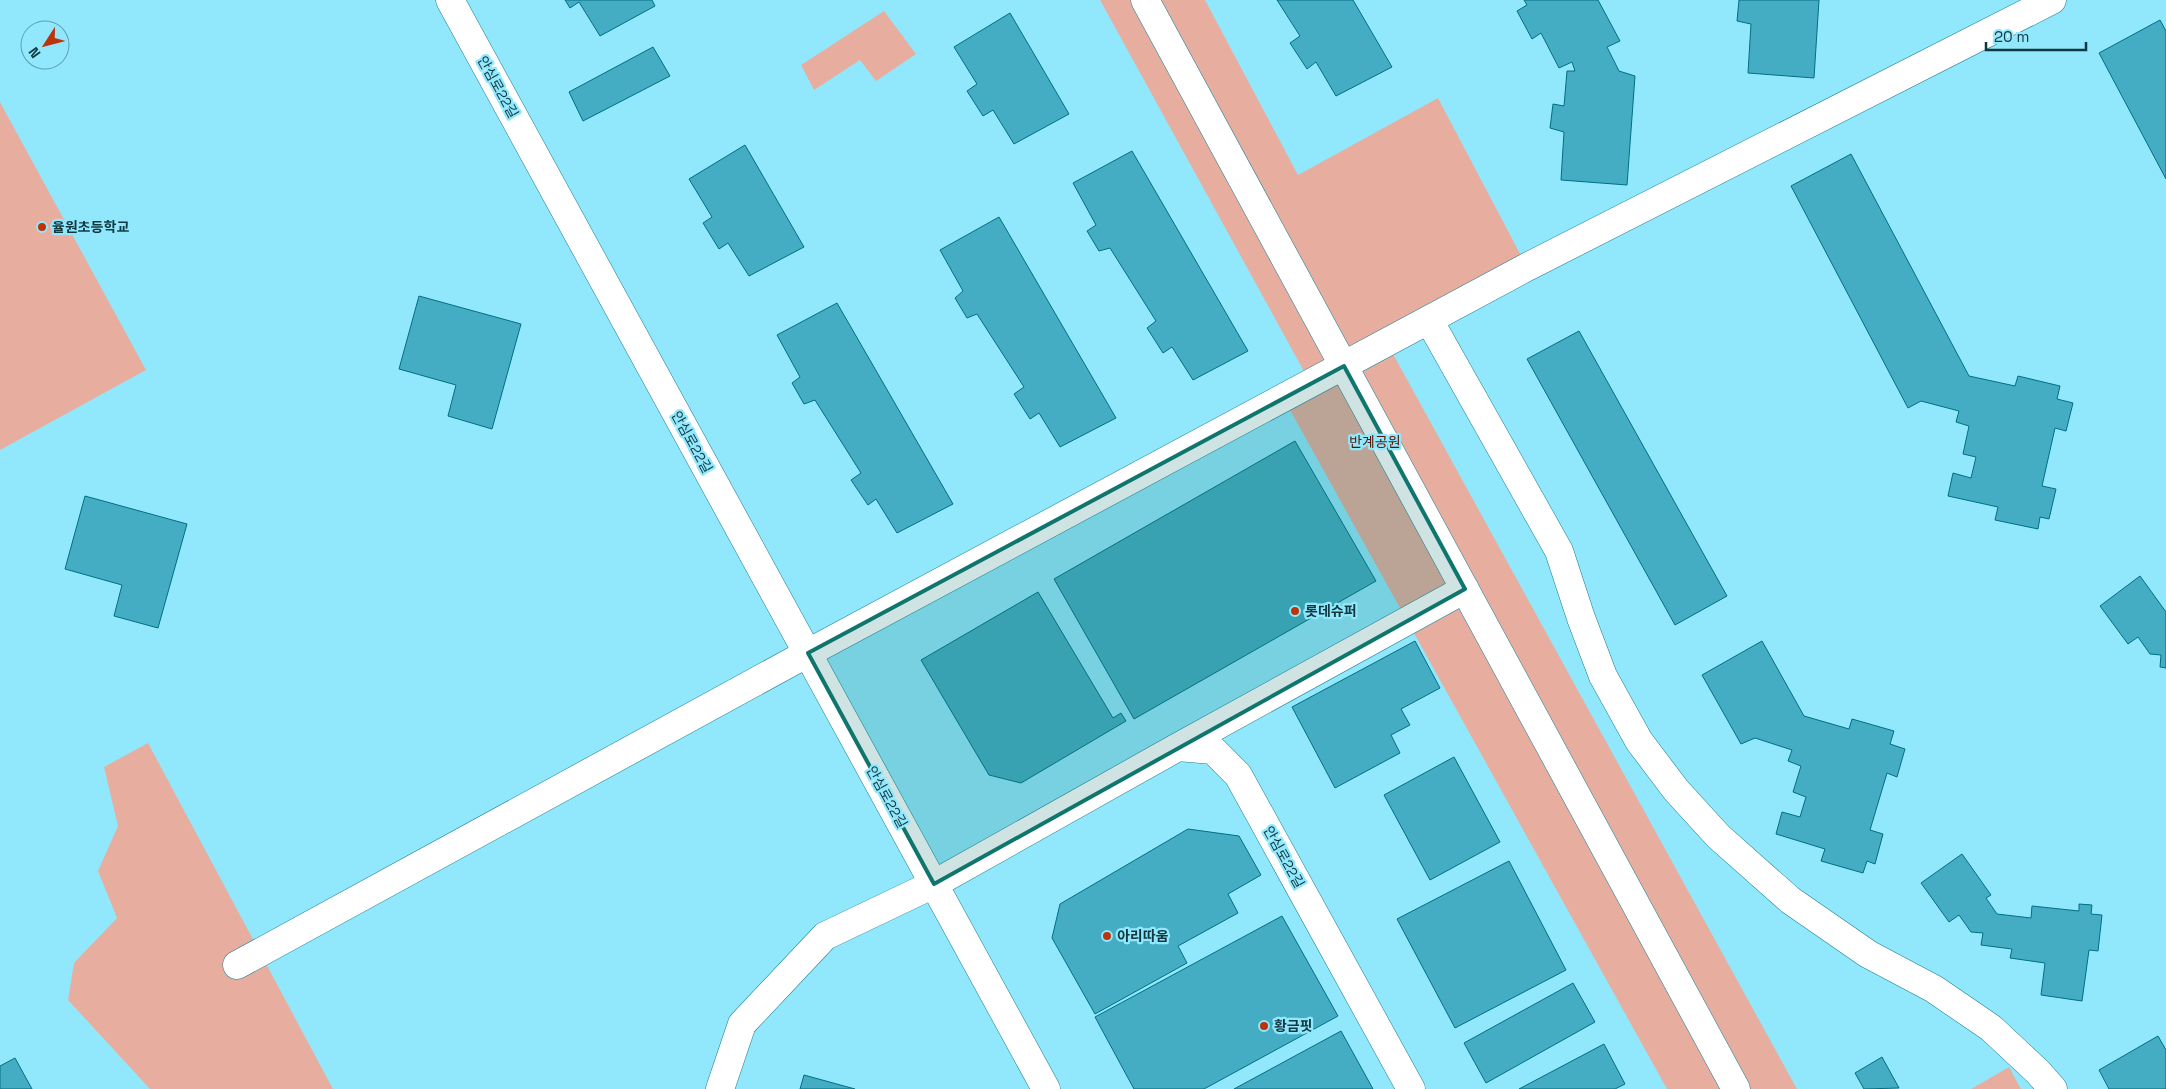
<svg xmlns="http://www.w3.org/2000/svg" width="2166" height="1089" font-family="'Space Grotesk','Noto Sans KR',sans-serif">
<rect width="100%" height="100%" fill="#91e8fd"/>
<path fill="#e7aea0" d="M1100,0H1205L1298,175L1438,98L1527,267L1387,343L1797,1089H1667L1284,399L1311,384Z
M884,11L916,54L876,81L860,60L814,90L801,65Z
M0,102L146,370L0,450Z
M148,743L333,1089H150L68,1000L74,963L117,918L98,871L118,826L104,767Z
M2009,1067L2021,1089H1971Z"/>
<path fill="#44adc4" stroke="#006f82" d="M565,0H652L655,6L600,36L579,2L570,8Z
M1277,0H1353L1392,67L1336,96L1316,62L1307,69L1290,43L1300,36Z
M1524,0H1598L1620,41L1607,47L1619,71L1635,76L1627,185L1561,180L1564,132L1550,128L1553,104L1564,106L1567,71H1575L1572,62L1559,68L1541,33L1532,39L1517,11L1527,5Z
M1739,0H1819L1814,78L1748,73L1751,24L1737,21Z
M1010,13L1069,114L1014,144L993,110L983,116L967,91L977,84L954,47Z
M2160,20L2166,31V179L2099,53Z
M653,47L670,76L583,121L569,92Z
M745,145L804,247L749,276L728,243L719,249L703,223L712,217L689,179Z
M1132,151L1248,351L1193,380L1172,347L1163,353L1147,328L1156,321L1110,248L1099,251L1087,231L1096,225L1073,183Z
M1851,154L1969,376L2015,386L2018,376L2060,386L2057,399L2073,403L2066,431L2055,428L2042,486L2056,489L2049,519L2040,517L2038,529L1995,520L1998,507L1948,496L1953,473L1971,478L1976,457L1963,454L1969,426L1956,422L1959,411L1921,401L1908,408L1791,186Z
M999,217L1116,418L1060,447L1039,413L1030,419L1014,394L1024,387L977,314L967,318L955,298L963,291L940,250Z
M419,296L521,324L492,429L448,416L456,385L399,369Z
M837,303L953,504L897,533L876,499L868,505L851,480L861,473L815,400L804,404L792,383L800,377L777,335Z
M1579,331L1727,596L1675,625L1527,359Z
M1295,441L1376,581L1134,719L1054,579Z
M85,496L187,524L158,628L114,616L122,585L65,569Z
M2140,576L2166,612V668L2160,667L2161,655L2150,654L2138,637L2128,644L2100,606Z
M1038,592L1113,718L1121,713L1126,721L1021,783L989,775L921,660Z
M1415,641L1440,688L1401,709L1410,725L1391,735L1400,753L1335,788L1292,707Z
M1762,641L1804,716L1849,729L1852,719L1894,731L1890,744L1905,749L1897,777L1887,773L1870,830L1883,834L1875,864L1867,861L1863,873L1821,861L1825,849L1776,834L1782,812L1800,817L1806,797L1793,792L1801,766L1788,761L1792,750L1755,738L1741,744L1702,675Z
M1454,757L1500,842L1430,880L1384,795Z
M1188,829L1239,836L1261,875L1228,894L1238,913L1178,946L1187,963L1095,1014L1052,938L1060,904Z
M1962,854L1991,895L1986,898L1997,914L2031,918L2032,906L2079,911V904L2092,905L2091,914L2102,915L2098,951L2089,950L2082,1001L2041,995L2045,963L2010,958L2012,949L1981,945L1983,933L1971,932L1959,915L1949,922L1921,883Z
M1509,861L1566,970L1455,1028L1397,919Z
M1282,916L1338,1016L1204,1089H1134L1095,1017Z
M1573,983L1595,1022L1486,1083L1464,1043Z
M1341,1031L1373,1089H1234Z
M2158,1036L2166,1050V1089H2109L2099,1070Z
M1604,1044L1625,1084L1615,1089H1519Z
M1882,1057L1899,1088L1864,1089L1855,1073Z
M15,1058L32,1089H0V1066Z
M804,1075L855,1089H800Z"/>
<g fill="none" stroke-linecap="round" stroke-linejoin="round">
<g stroke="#1c7d90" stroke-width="29">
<path id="minor" d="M1145,0L1736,1089
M1429,320L1559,551L1581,618L1603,676L1639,741L1676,790L1718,836L1790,900L1868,954L1934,989L1991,1028L2038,1072L2053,1089
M1178,747L1465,589
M237,965L808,653L1527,267L2052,0
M720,1089L742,1024L825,936L934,884L1178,747L1213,750L1238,775L1411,1089"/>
</g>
<g stroke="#1c7d90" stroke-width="29">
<path id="major" d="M450,0L1046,1089"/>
</g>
<use href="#minor" stroke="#fff" stroke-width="28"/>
<use href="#major" stroke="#fff" stroke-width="28"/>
</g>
<path fill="#0f766e" fill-opacity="0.2" stroke="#0f766e" stroke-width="4" stroke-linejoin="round" d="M1344,366L1465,589L934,884L808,653Z"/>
<g fill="#bd330c" stroke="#91e8fd" stroke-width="2">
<circle cx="42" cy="227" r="5"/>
<circle cx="1295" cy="611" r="5"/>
<circle cx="1107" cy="936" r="5"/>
<circle cx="1264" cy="1026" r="5"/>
</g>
<g text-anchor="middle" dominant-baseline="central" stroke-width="4.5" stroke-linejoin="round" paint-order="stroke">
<g font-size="14" fill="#11373f" stroke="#91e8fd">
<text transform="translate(498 87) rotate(61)">안심로22길</text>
<text transform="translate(692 442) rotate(61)">안심로22길</text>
<text transform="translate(887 797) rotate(61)">안심로22길</text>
<text transform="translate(1284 857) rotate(61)">안심로22길</text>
</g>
<g font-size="14" font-weight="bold" fill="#11373f" stroke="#91e8fd" text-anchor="start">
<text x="52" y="227">율원초등학교</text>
<text x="1305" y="611">롯데슈퍼</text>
<text x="1117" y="936">아리따움</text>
<text x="1274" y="1026">황금핏</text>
</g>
<g font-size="14" fill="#5b1605" stroke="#91e8fd">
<text x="1375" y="442">반계공원</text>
</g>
</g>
<g transform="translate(45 45) rotate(234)"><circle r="24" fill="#91e8fd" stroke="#5ea1b1"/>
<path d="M0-4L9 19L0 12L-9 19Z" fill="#bd330c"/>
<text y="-8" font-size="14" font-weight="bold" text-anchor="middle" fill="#11373f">N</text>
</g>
<path d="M1986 42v8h100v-8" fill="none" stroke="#11373f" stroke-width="2.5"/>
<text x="1994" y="42" font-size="15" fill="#11373f" stroke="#91e8fd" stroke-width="4" paint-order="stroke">20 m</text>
</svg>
